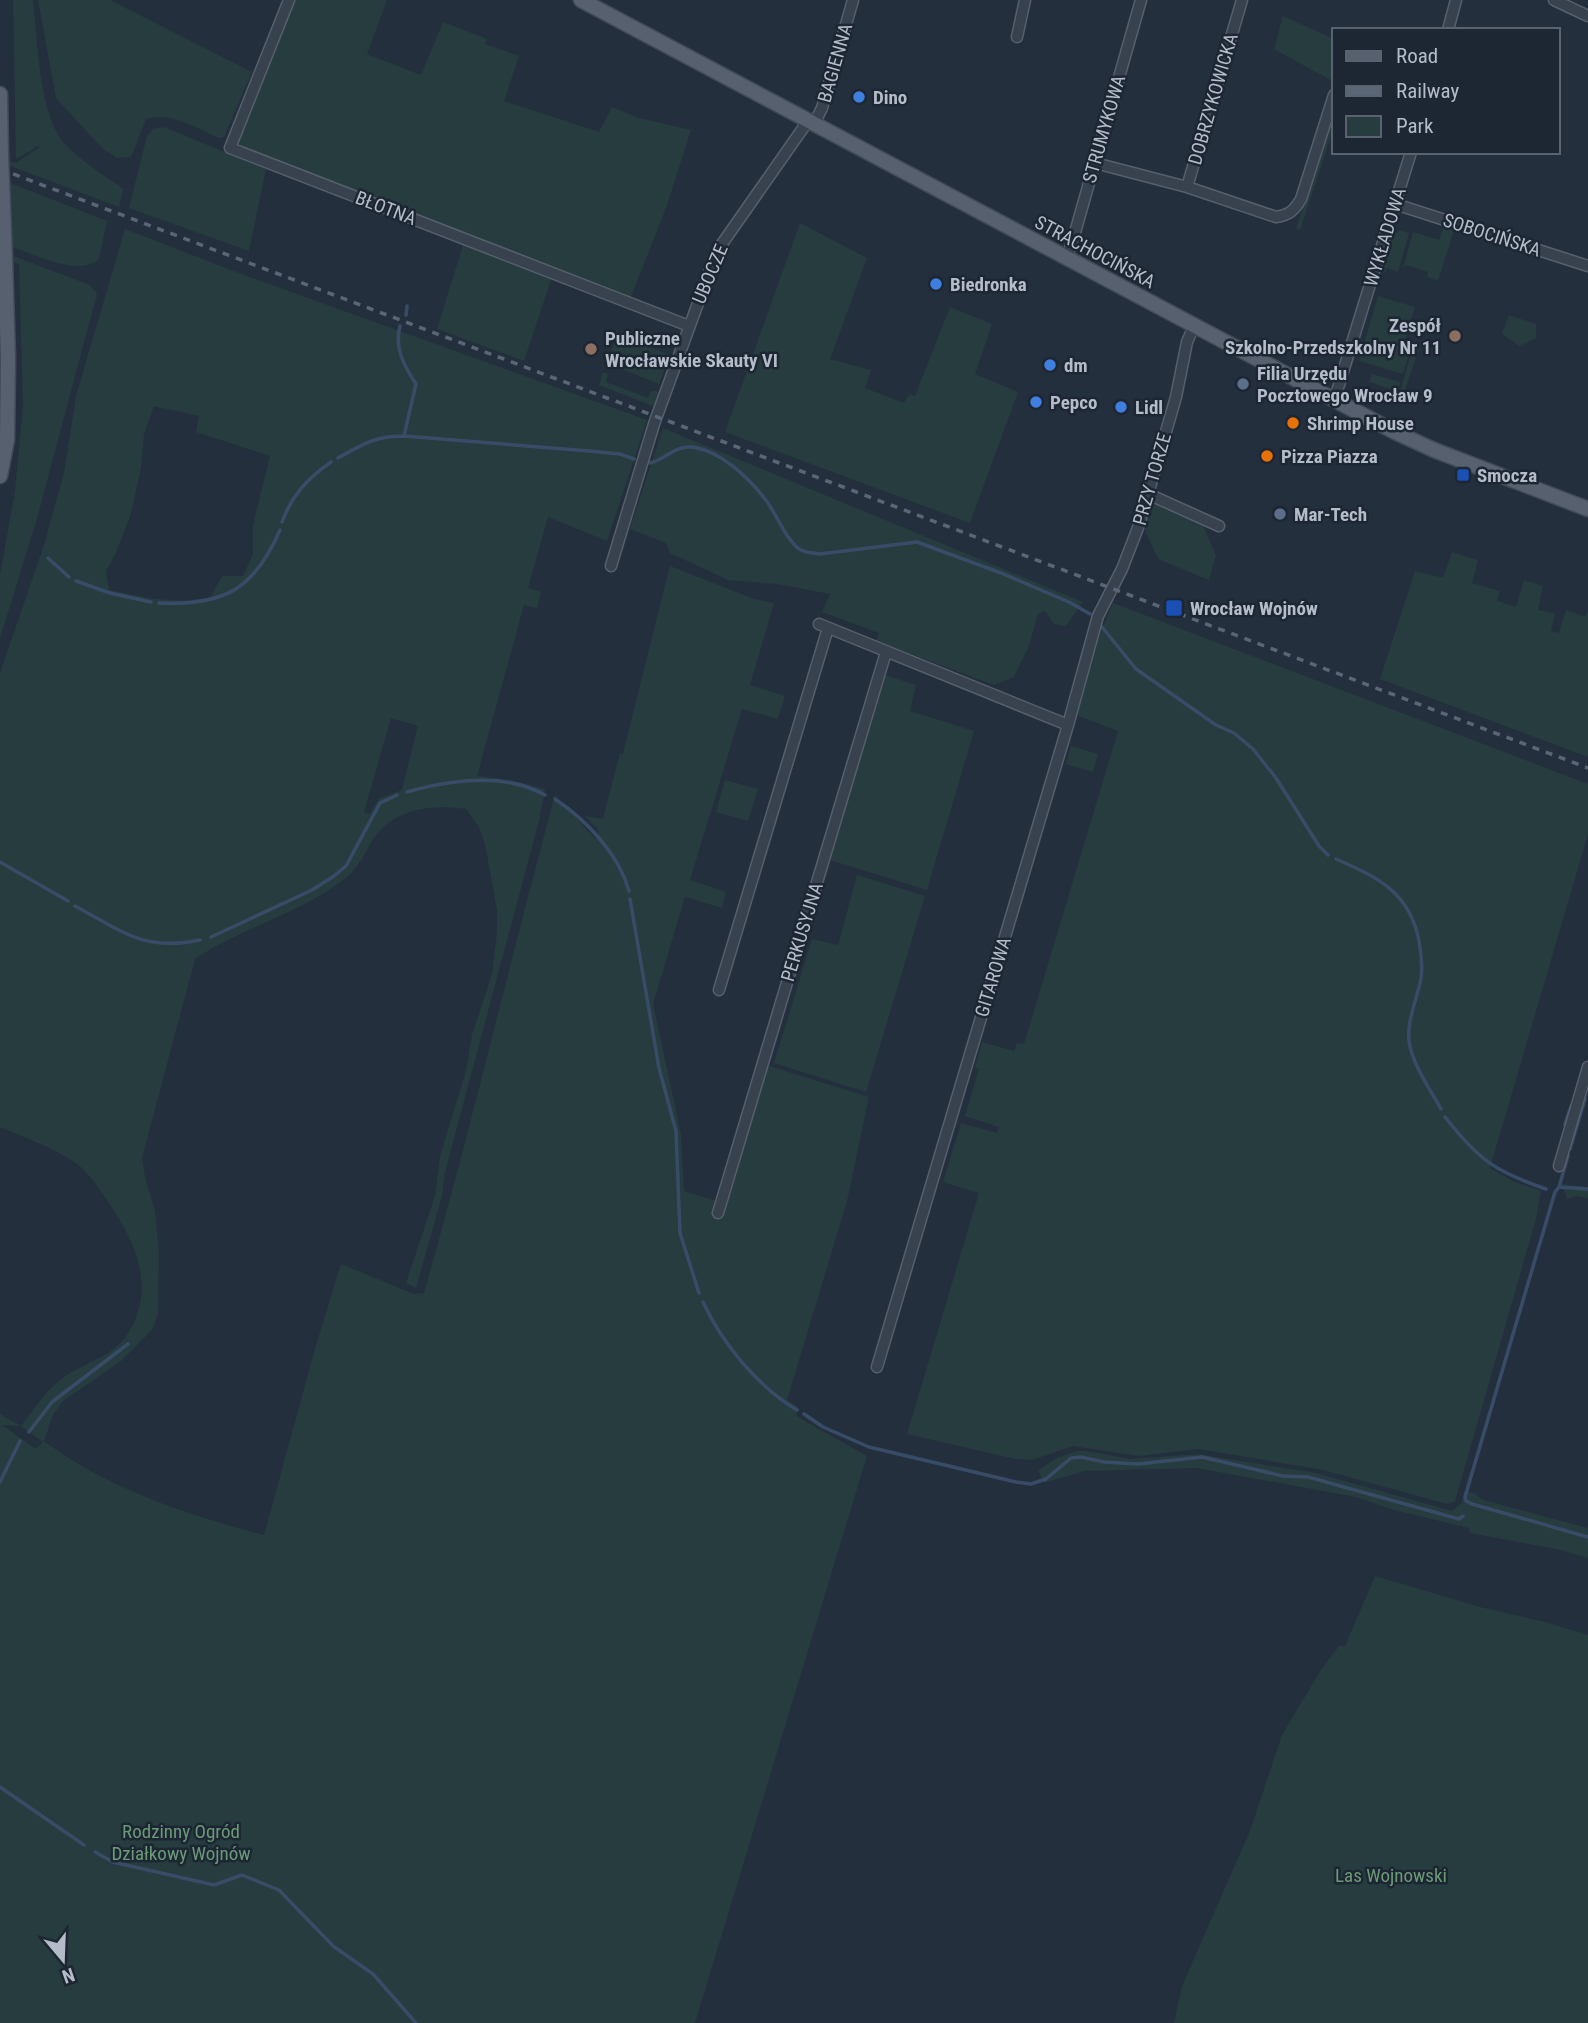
<svg xmlns="http://www.w3.org/2000/svg" width="1588" height="2023" font-family="'Roboto Condensed',sans-serif">
<rect width="100%" height="100%" fill="#242f3e"/>
<path fill="#263c3f" fill-rule="evenodd" d="M13,0H33C38,40 38,117 67,146C82,162 105,175 123,189L119,207L0,162V157L16,163L40,147L38,146L16,159Z
M38,0H110L252,72L224,137L219,138C196,128 171,111 146,119L131,157L117,158L102,148L56,98Z
M293,0H387L367,54L421,75L443,22L487,39L485,44L519,56L504,101L599,132L612,107L639,118L691,130L666,208L630,299L241,146L238,138Z
M1283,16L1334,39V82L1274,49Z
M1334,114V127L1300,230L1296,228Z
M164,127L266,169L249,251L129,208L147,136L153,129Z
M0,179L107,221L99,259C79,279 24,250 0,242Z
M800,223L867,258L830,359L871,370L865,388L904,403L909,395L915,396L950,307L992,324L975,374L1018,392L970,523L725,432Z
M1445,224L1455,227L1438,281L1427,277L1428,272L1406,265L1403,269L1413,232L1439,240Z
M125,229L244,275L647,420L607,541L548,517L528,588L541,592L537,608L524,605L477,776L511,780L545,789L539,821L445,1172L442,1196L416,1288L406,1283L435,1196L440,1156L466,1071L472,1035L492,974L497,933V910L485,844L479,827L466,809C442,806 420,806 398,817C369,830 368,860 347,877C306,911 241,928 195,959L142,1158L145,1177L155,1211L159,1252L158,1314L152,1330L121,1361L63,1401L53,1415L44,1441C108,1489 188,1515 264,1535L316,1345L341,1264L414,1294L424,1293C471,1128 510,961 555,795L596,840L599,831L585,816L603,819L620,753L623,754L670,566L754,599L774,603L750,685L785,696L778,719L742,709L690,880L726,892L722,908L685,897L653,1004L681,1134L684,1191L716,1201L766,1065L869,1097L847,1201L787,1400L798,1407L796,1416L867,1456L695,2023H0V1414L21,1426C35,1408 47,1388 67,1375C86,1363 111,1356 125,1338C159,1289 135,1239 104,1196C97,1186 88,1172 77,1164C56,1149 24,1137 0,1127V673L44,545L64,473L76,396ZM154,406L199,416L196,432L270,456L253,525V554L243,576H222L210,598C172,604 146,598 109,590L106,571L115,555L131,514L141,468L144,434ZM391,718L418,726L402,790L380,798L369,814L364,812ZM2,1425L21,1426L43,1442L36,1449Z
M1399,230L1409,233L1398,272L1387,268L1385,273H1382L1395,232L1398,233Z
M464,242L552,277L524,361L437,329Z
M0,251L90,285L97,294L37,519L0,638V575L15,491L23,405L19,264L0,257Z
M1378,296L1415,307L1405,340L1412,343L1403,374L1359,361Z
M1509,315L1536,324V338L1519,346L1502,334Z
M617,334L670,355L659,384L607,363Z
M1413,346L1419,348L1404,393L1400,392Z
M603,372L608,374L606,382L648,398L651,391H657L660,395L655,407L599,385Z
M1372,374L1400,382L1398,391L1369,382Z
M663,428L1083,602L1066,626L1054,624L1045,611L1038,614L1029,646L1014,677L994,685L876,641L879,633L822,612L830,594L777,584L728,580L670,553L666,543L630,529Z
M1154,501L1201,521L1216,555L1209,580L1158,559L1145,530Z
M1452,552L1478,560L1472,583L1500,591L1497,601L1516,607L1524,580L1543,586L1538,610L1555,613L1551,631L1559,633L1566,610L1585,617L1588,610V757L1380,679L1415,571L1443,578Z
M1113,603L1588,784V834L1490,1168L1513,1181L1541,1191L1536,1219L1455,1501L1447,1504L1323,1470L1199,1449L1139,1456L1073,1446L1032,1460L1015,1459L907,1434L979,1193L943,1182L961,1123L997,1133L999,1127L965,1116L979,1069L975,1068L982,1042L1014,1051L1017,1043L1024,1044L1118,731L1076,715L1100,634Z
M885,675L916,685L910,711L974,731L927,890L830,860Z
M1071,746L1098,754L1093,772L1066,764Z
M725,780L758,789L748,821L716,812Z
M857,875L925,896L866,1092L774,1063L812,939L838,945Z
M1562,1184L1588,1187V1198L1577,1196L1567,1199Z
M1077,1451H1087L1130,1459L1198,1454L1316,1473L1452,1511L1461,1504L1464,1492L1474,1493L1483,1500L1588,1528V1558L1561,1550L1470,1533L1469,1528L1394,1510L1356,1497L1197,1468L1084,1471L1044,1483L1038,1470L1057,1458Z
M1375,1576L1480,1607L1545,1622L1588,1635V2023H1174L1182,1986L1250,1831L1282,1735L1321,1670L1339,1646H1345Z"/>
<g fill="none" stroke-linecap="round" stroke-linejoin="round">
<path stroke="#394c67" stroke-width="3.5" d="M406,315L407,306
M400,326C394,348 404,366 416,384L404,436
M338,458C363,444 375,436 404,436L589,451L620,454L634,459
M650,463C664,460 675,446 690,447C719,449 749,478 765,499C777,514 784,537 799,549C806,553 812,553 820,554L917,542L1001,573L1069,602L1090,614
M282,522C292,495 308,478 331,462
M48,558L69,577
M76,581L110,593L151,602
M159,603C223,606 254,590 280,530
M1102,627L1136,669L1216,725L1234,733L1253,749L1276,778L1319,846L1328,855
M407,792C450,780 504,772 545,795
M555,799C586,820 619,854 629,891
M1336,859C1377,877 1410,892 1419,941C1421,953 1423,966 1421,978C1417,1000 1407,1019 1409,1041C1412,1064 1430,1089 1441,1109
M0,862L68,901
M630,899L659,1068L676,1131L680,1233L699,1293
M75,906C122,931 144,952 200,940
M211,937L312,890L334,876L346,866L380,803L397,795
M1445,1117C1479,1160 1494,1171 1546,1189
M1565,1124L1571,1106
M1570,1149L1585,1099
M1568,1156L1559,1187L1555,1192L1465,1497L1466,1501L1472,1504L1588,1537
M1559,1187L1588,1189
M703,1302C722,1343 757,1386 797,1410
M804,1414L823,1427L869,1447L1016,1482L1031,1484L1046,1479L1071,1458L1081,1457L1104,1462L1138,1464L1202,1457L1283,1476L1308,1477L1459,1519L1463,1516
M29,1432L52,1402L128,1344
M0,1482L20,1441
M0,1787L84,1845
M95,1852L113,1862L214,1885L242,1875L279,1890L333,1946L373,1974L416,2023"/>
<g stroke="#565f6c" stroke-width="13">
<path id="minor" d="M289,0L230,148L689,326
M1554,0L1588,16
M1448,30L1456,0
M1017,37L1025,0
M814,124L822,108L853,0
M1095,163L1187,187L1276,217C1289,215 1294,211 1301,199L1334,95
M1187,187L1242,0
M1395,204L1588,266
M1066,258L1072,243L1141,0
M1334,401L1411,152
M1148,494L1219,526
M611,566L654,424L717,251L808,121
M819,624L1068,725
M719,990L828,628
M1559,1166L1588,1067
M718,1213L886,652
M877,1367L1068,725L1098,616L1122,569L1139,525L1176,397L1187,342L1194,326"/>
</g>
<g stroke="#414a57" stroke-width="17">
<path id="major" d="M581,0L1395,432L1434,450L1588,509
M0,94L1,155
M0,476L7,440L8,359L5,258"/>
</g>
<use href="#minor" stroke="#38414e" stroke-width="10"/>
<use href="#major" stroke="#56606e" stroke-width="14"/>
<path stroke="#5a6575" stroke-width="3.5" stroke-dasharray="7 7" stroke-linecap="butt" d="M0,169L1588,768"/>
<g stroke="#414a57" stroke-width="17" stroke-linecap="butt">
<path id="major-bridge" d="M1,155L5,258"/>
</g>
<use href="#major-bridge" stroke="#56606e" stroke-width="14"/>
</g>
<g fill="#3f7fe0" stroke="#1d2633" stroke-width="2.5">
<circle cx="859" cy="97" r="7"/>
<circle cx="936" cy="284" r="7"/>
<circle cx="1050" cy="365" r="7"/>
<circle cx="1036" cy="402" r="7"/>
<circle cx="1121" cy="407" r="7"/>
</g>
<g fill="#8d6e63" stroke="#1d2633" stroke-width="2.5">
<circle cx="1455" cy="336" r="7"/>
<circle cx="591" cy="349" r="7"/>
</g>
<g fill="#5c6f8a" stroke="#1d2633" stroke-width="2.5">
<circle cx="1243" cy="384" r="7"/>
<circle cx="1280" cy="514" r="7"/>
</g>
<g fill="#e8710a" stroke="#1d2633" stroke-width="2.5">
<circle cx="1293" cy="423" r="7"/>
<circle cx="1267" cy="456" r="7"/>
</g>
<g fill="#1a4fb4" stroke="#1d2633" stroke-width="2.5">
<rect x="1456" y="468" width="14" height="14" rx="3.5"/>
<rect x="1165" y="599" width="18" height="18" rx="3.5"/>
</g>
<g text-anchor="middle" dominant-baseline="central" stroke-width="5" stroke-linejoin="round" paint-order="stroke">
<g font-size="19" fill="#b4bcc9" stroke="#1d2633">
<text transform="translate(835 63) rotate(-74)">BAGIENNA</text>
<text transform="translate(1213 99) rotate(-74)">DOBRZYKOWICKA</text>
<text transform="translate(1104 129) rotate(-74)">STRUMYKOWA</text>
<text transform="translate(386 208) rotate(21)">BŁOTNA</text>
<text transform="translate(1492 235) rotate(18)">SOBOCIŃSKA</text>
<text transform="translate(1385 237) rotate(-73)">WYKŁADOWA</text>
<text transform="translate(1095 252) rotate(28)">STRACHOCIŃSKA</text>
<text transform="translate(710 274) rotate(-67)">UBOCZE</text>
<text transform="translate(1152 479) rotate(-74)">PRZY TORZE</text>
<text transform="translate(802 932) rotate(-73)">PERKUSYJNA</text>
<text transform="translate(993 977) rotate(-73)">GITAROWA</text>
</g>
<g font-size="19" font-weight="bold" fill="#b4bcc9" stroke="#1d2633" text-anchor="start">
<text x="873" y="97">Dino</text>
<text x="950" y="284">Biedronka</text>
<text x="1441" y="325" text-anchor="end">Zespół<tspan x="1441" dy="22">Szkolno-Przedszkolny Nr 11</tspan></text>
<text x="605" y="338">Publiczne<tspan x="605" dy="22">Wrocławskie Skauty VI</tspan></text>
<text x="1064" y="365">dm</text>
<text x="1257" y="373">Filia Urzędu<tspan x="1257" dy="22">Pocztowego Wrocław 9</tspan></text>
<text x="1050" y="402">Pepco</text>
<text x="1135" y="407">Lidl</text>
<text x="1307" y="423">Shrimp House</text>
<text x="1281" y="456">Pizza Piazza</text>
<text x="1477" y="475">Smocza</text>
<text x="1294" y="514">Mar-Tech</text>
<text x="1190" y="608">Wrocław Wojnów</text>
</g>
<g font-size="19" fill="#6b9a76" stroke="#1d2633">
<text x="181" y="1831">Rodzinny Ogród<tspan x="181" dy="22">Działkowy Wojnów</tspan></text>
<text x="1391" y="1875">Las Wojnowski</text>
</g>
</g>
<rect x="1332" y="28" width="228" height="126" fill="#1d2633" stroke="#59626f" stroke-width="2"/>
<rect x="1346" y="51" width="35" height="10" fill="#56606e" stroke="#59626f" stroke-width="2"/>
<text x="1396" y="63" font-size="21" fill="#b4bcc9">Road</text>
<rect x="1346" y="86" width="35" height="10" fill="#5a6575" stroke="#59626f" stroke-width="2"/>
<text x="1396" y="98" font-size="21" fill="#b4bcc9">Railway</text>
<rect x="1346" y="116" width="35" height="21" fill="#263c3f" stroke="#59626f" stroke-width="2"/>
<text x="1396" y="133" font-size="21" fill="#b4bcc9">Park</text>
<g transform="translate(63 1960) rotate(161)" stroke="#1d2633" stroke-width="5" paint-order="stroke">
<path d="M0-5L12 26L0 18L-12 26Z" fill="#b4bcc9"/>
<text y="-10" font-size="19" font-weight="bold" text-anchor="middle" fill="#b4bcc9">N</text>
</g>
</svg>
